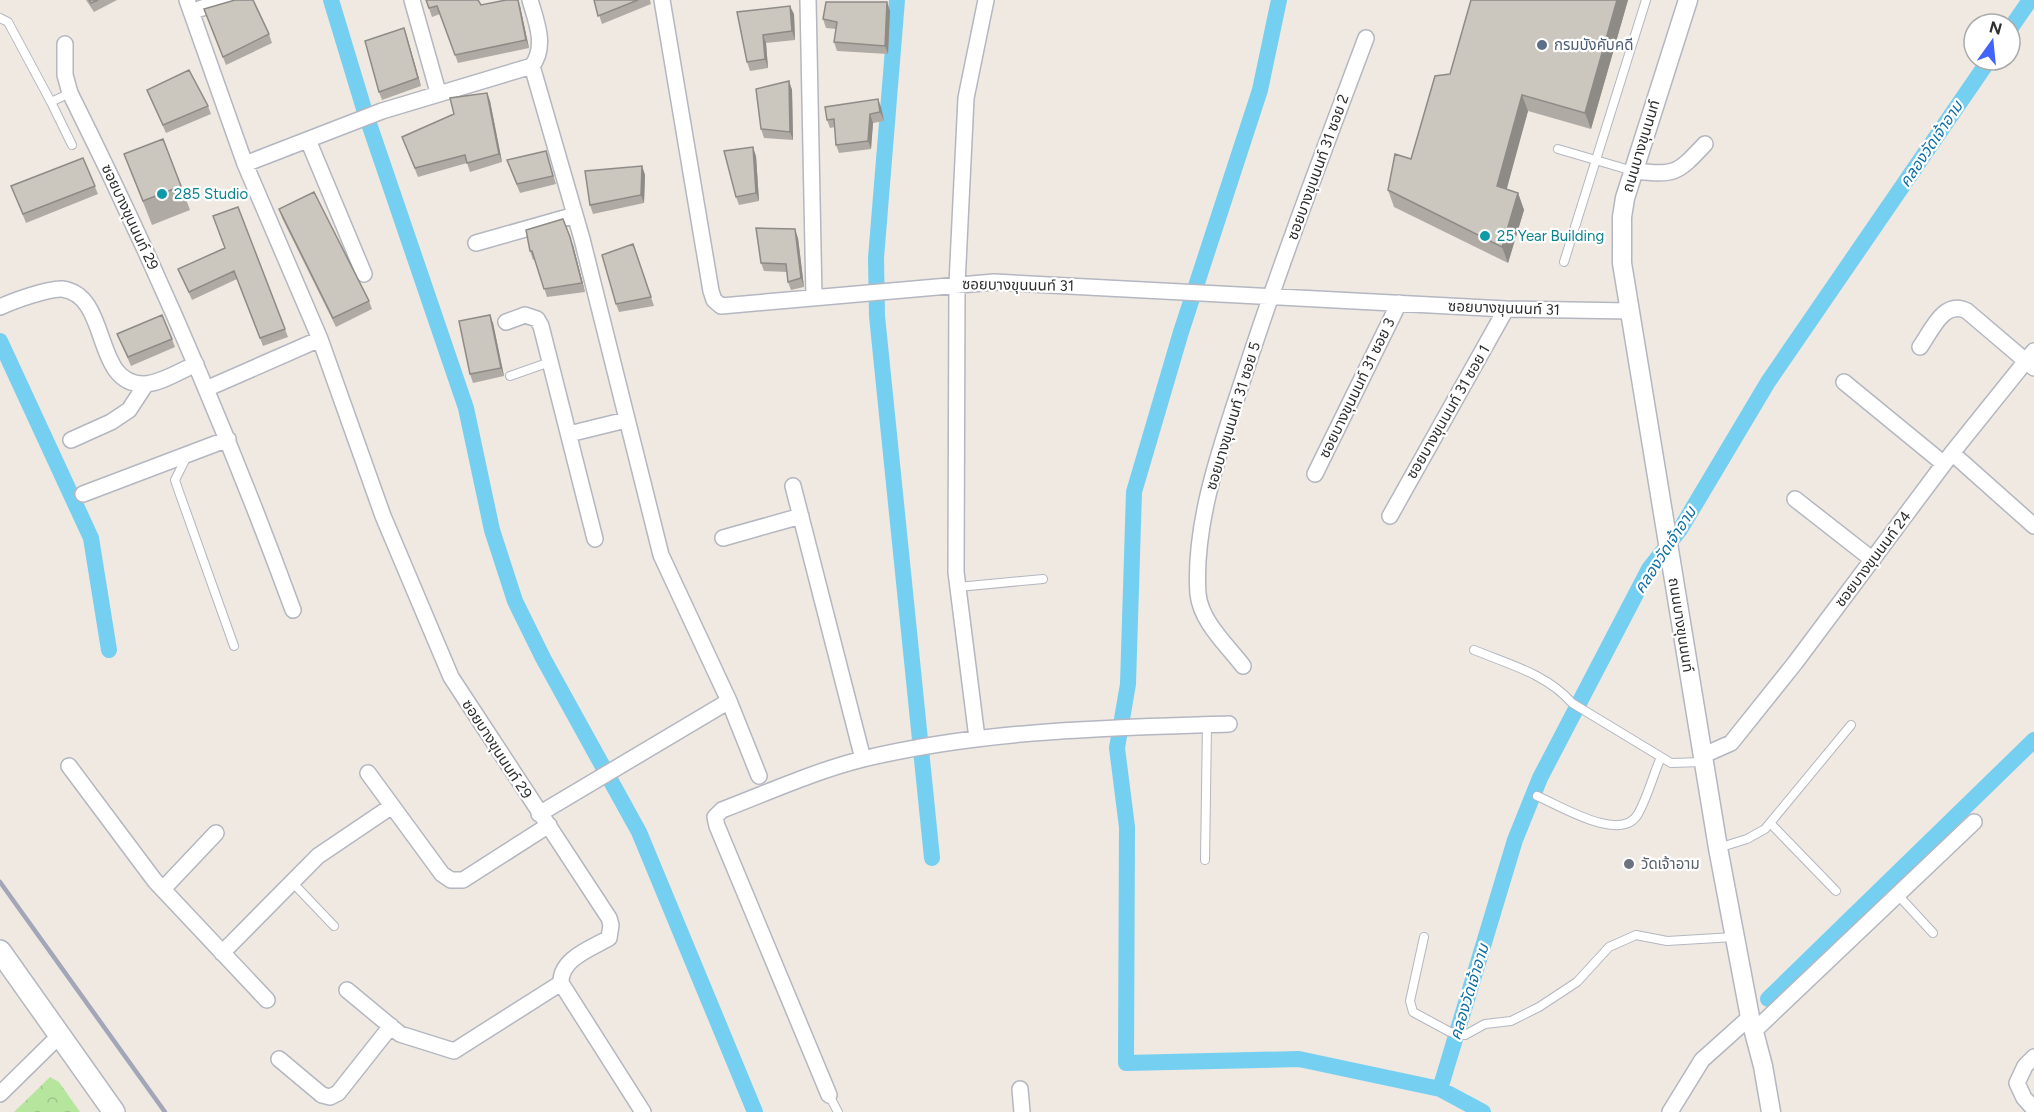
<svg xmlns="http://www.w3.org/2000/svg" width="2034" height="1112" font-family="Figtree,'Noto Sans Thai',sans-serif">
<defs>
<pattern id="forest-crowns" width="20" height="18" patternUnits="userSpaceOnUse" patternTransform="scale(1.5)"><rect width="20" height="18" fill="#b6e59e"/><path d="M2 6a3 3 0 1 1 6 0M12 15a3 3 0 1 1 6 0" fill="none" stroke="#9dc588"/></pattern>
</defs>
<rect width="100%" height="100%" fill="#efe9e1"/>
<path fill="url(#forest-crowns)" d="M50,1077L59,1082L80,1112H14Z"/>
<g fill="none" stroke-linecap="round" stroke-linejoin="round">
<path stroke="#75cff0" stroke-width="16" d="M331,0L364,109L466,408L492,530L515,601L543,658L639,832L755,1112
M897,0L876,258L877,316L932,858
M1279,0L1260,90L1181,332L1134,492L1128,684L1117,748L1127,827L1126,1063L1299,1059L1440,1089L1483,1112
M2010,29L2030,0
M0,341L91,538L109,650
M1768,999L2034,740
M1440,1089L1515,840L1540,778L1649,569L1681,528L1768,382L1989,60"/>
<g stroke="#b4b7c1" stroke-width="10">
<path id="service" d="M0,18L8,22L51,102L70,93
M51,102L72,145
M1558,149L1633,171
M1564,262L1646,0
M510,376L550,362
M187,456L175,480L178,489L234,646
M958,587L1043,579
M1474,650C1508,664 1547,674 1572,703L1671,763L1703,762
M1537,796C1559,805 1621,844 1638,814C1648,796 1653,775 1661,757
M1771,824L1836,891
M1718,848L1747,839L1765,829L1851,725
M1205,860L1207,725
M292,882L334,926
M1897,894L1933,933
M1424,937L1410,1001L1413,1012L1450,1032L1465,1035L1485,1024L1511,1021L1539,1007L1577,982L1609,947L1636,935L1667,941L1734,937
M829,1095L838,1112"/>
</g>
<g stroke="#b4b7c1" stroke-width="18">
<path id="minor" d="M187,0L245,164L320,339L383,516L451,677L609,918L611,925L609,938C590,949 560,959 561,983L643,1112
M412,0L438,92
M662,0L711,291L714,300L721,306L994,282L1506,309L1631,311
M808,0L814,298
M191,12L225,0
M65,44V75L70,93C154,261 228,433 293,610
M532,66L582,239L661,555L729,701L759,776
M308,140L364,274
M245,164L382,111L532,66C547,46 536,21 530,0
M1633,171C1675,175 1676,175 1705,144
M476,243L575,215
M0,307C13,301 49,288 62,289C111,295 92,385 144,384C160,384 182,370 196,364
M506,322L525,315L537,319L541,326L595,539
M1920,347C1932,330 1944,299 1967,311L2034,368
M1844,382L1944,464
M206,389L320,339
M569,434L626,420
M71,440L111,422L129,410L146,384
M1952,453L2034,526
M1315,474L1399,303
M793,486L863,759
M83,494L228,439
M1795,499L1873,560
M1390,516L1506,309
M723,538L801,516
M1243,666C1227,645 1201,622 1198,594C1193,523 1222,443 1244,376C1281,262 1324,150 1366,38
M977,738L956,572L957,284L966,98L986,0
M1704,755L1731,743L1795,663L1952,453L2034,351
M69,766L155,881L267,1000
M368,773L442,874L451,880H463L549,825
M539,814L729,701
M163,889L216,833
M222,953L318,856L392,806
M347,990L400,1034L454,1051L561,983
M1754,1031L1974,822
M2034,1057L2025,1066L2017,1083L2024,1098L2034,1109
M279,1059L322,1095L330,1097L338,1093L391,1026
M1020,1089L1022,1112
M0,1094L59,1036
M829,1095L717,826L715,817L722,810C769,792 815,771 863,759C983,730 1106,728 1229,724
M1670,1112L1702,1060L1750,1017"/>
</g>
<g stroke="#b4b7c1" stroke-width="21">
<path id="tertiary" d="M1688,0L1625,198L1622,217V263L1718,848L1750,1017L1763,1066L1771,1112"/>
</g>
<g stroke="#b4b7c1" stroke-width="24">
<path id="secondary" d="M0,951L114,1112"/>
</g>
<use href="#service" stroke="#fff" stroke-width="8"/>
<use href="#minor" stroke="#fff" stroke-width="15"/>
<use href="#tertiary" stroke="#fff" stroke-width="18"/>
<use href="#secondary" stroke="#fff" stroke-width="21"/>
<path stroke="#a3a6b8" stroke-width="4.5" d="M0,882L165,1112"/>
</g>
<path fill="#afaba4" d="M86,0H117L94,12Z
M426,0L481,5L520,6L529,48L458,63L440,14L432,17Z
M594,0H650L651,4L602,24Z
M1471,0H1628L1591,129L1528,111L1506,189L1518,193L1524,210L1508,263L1394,207L1388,190L1411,159L1450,74Z
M887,2L890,11L888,54L837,51L834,42L836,29L826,28L823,19Z
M204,9L269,34L272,43L226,65Z
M737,12L794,14L795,40L766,43L768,68L750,71L747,62Z
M407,37L421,86L382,100L379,92Z
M789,81L792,90L793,140L764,138L761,129Z
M147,90L208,106L211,114L166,133Z
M487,93L490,101L502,162L470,172L467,163L418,177L402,137L454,114Z
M881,107L884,121L873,123L871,149L839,153L836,145L835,127L830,128L827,120Z
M546,151L556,184L520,193L510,169Z
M124,154L181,186L190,210L152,225Z
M756,156L759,201L739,205L736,197Z
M83,158L98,194L26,223L11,186Z
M642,166L645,175L644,203L593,214L590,205Z
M238,207L288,337L263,346L237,279L192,300L178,269L225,248Z
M279,209L369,301L372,309L336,327L282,218Z
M798,238L804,287L791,290L788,282L787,272L764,271L761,263Z
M633,244L654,306L619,312L616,304Z
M573,245L585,292L547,297L535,259L533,260L530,251Z
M493,323L504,376L473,383L470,374Z
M117,334L172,339L175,347L131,366Z"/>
<path fill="#8e8b86" d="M518,0L520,6L529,48L526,40Z
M1617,0H1628L1591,129L1585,113Z
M887,2L890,11L888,54L885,46Z
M790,6L794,14L795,40L792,31Z
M404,28L407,37L421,86L418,78Z
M763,35L766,43L768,68L765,59Z
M789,81L792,90L793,140L790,132Z
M487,93L490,101L502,162L499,154Z
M1522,95L1528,111L1503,203L1497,186Z
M878,99L881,107L884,121L880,112Z
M870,114L873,123L871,149L868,141Z
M753,147L756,156L759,201L756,193Z
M642,166L645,175L644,203L641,195Z
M1518,193L1524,210L1508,263L1502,247Z
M795,229L798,238L804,287L801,278Z
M570,237L573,245L585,292L582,283Z
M490,315L493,323L504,376L501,368Z"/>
<path fill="#cbc7bf" stroke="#8e8b86" stroke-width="1.5" d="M89,0H98L91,3Z
M235,0H253L269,34L223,57L204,9Z
M426,0H478L481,5L506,0H518L526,40L455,55L437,6L429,8Z
M594,0H638L598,16Z
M1471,0H1617L1585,113L1522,95L1497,186L1518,193L1502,247L1388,190L1395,154L1411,159L1435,76L1450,74Z
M826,2H887L885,46L834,42L837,22L823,19Z
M790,6L792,31L763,35L765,59L747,62L737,12Z
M404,28L418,78L379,92L365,41Z
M189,70L208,106L163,125L147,90Z
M789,81L790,132L761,129L756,89Z
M487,93L499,154L467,163L465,155L415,168L402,137L454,114L450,98Z
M878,99L880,112L870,114L868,141L836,145L834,119L827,120L825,107Z
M163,139L181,186L143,201L124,154Z
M753,147L756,193L736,197L724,151Z
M546,151L553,176L517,184L507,160Z
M83,158L95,186L23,214L11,186Z
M642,166L641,195L590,205L585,171Z
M314,192L369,301L333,318L279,209Z
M238,207L285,329L260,338L234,271L189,292L178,269L225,248L213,216Z
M563,219L570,237L582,283L544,289L532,251H530L526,230Z
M756,228L795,229L801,278L788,282L786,264L761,263Z
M633,244L651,297L616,304L602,255Z
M162,315L172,339L128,357L117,334Z
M490,315L501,368L470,374L459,321Z"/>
<circle fill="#5c6f8a" stroke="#fff" stroke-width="2" cx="1542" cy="45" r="6"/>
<g fill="#0f9aa8" stroke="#fff" stroke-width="2">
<circle cx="162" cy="194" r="6"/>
<circle cx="1485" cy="236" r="6"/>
</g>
<circle fill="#6b7280" stroke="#fff" stroke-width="2" cx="1629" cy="864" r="6"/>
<g text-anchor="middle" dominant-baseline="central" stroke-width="4.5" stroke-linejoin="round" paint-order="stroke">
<g font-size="15" fill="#4e5e75" stroke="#fff" text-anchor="start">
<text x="1554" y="45">กรมบังคับคดี</text>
</g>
<g font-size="15" fill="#2e2e2e" stroke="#fff">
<text transform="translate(1641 146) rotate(-73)">ถนนบางขุนนนท์</text>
<text transform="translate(1318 167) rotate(-70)">ซอยบางขุนนนท์ 31 ซอย 2</text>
<text transform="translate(130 217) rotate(65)">ซอยบางขุนนนท์ 29</text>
<text transform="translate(1018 285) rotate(1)">ซอยบางขุนนนท์ 31</text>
<text transform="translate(1504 308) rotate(2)">ซอยบางขุนนนท์ 31</text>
<text transform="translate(1357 388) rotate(-64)">ซอยบางขุนนนท์ 31 ซอย 3</text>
<text transform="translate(1448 412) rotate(-60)">ซอยบางขุนนนท์ 31 ซอย 1</text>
<text transform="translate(1233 416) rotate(-73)">ซอยบางขุนนนท์ 31 ซอย 5</text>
<text transform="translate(1873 559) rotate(-53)">ซอยบางขุนนนท์ 24</text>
<text transform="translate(1681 625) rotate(81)">ถนนบางขุนนนท์</text>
<text transform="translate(497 749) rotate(57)">ซอยบางขุนนนท์ 29</text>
</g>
<g font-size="15" fill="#0d838f" stroke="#fff" text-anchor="start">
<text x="174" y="194">285 Studio</text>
<text x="1497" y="236">25 Year Building</text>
</g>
<g font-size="15" fill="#5b616d" stroke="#fff" text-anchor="start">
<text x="1641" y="864">วัดเจ้าอาม</text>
</g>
<g font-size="16" font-style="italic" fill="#0d6fa3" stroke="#fff">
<text transform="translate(1931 144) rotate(-56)">คลองวัดเจ้าอาม</text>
<text transform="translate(1665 550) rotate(-57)">คลองวัดเจ้าอาม</text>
<text transform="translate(1469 992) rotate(-73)">คลองวัดเจ้าอาม</text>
</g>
</g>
<g transform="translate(1992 42) rotate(15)"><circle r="28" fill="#ffffff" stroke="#ababab" stroke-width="1.5"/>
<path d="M0-4.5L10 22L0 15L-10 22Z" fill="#4264fb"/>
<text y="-9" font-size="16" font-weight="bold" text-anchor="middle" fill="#2e2e2e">N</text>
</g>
</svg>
